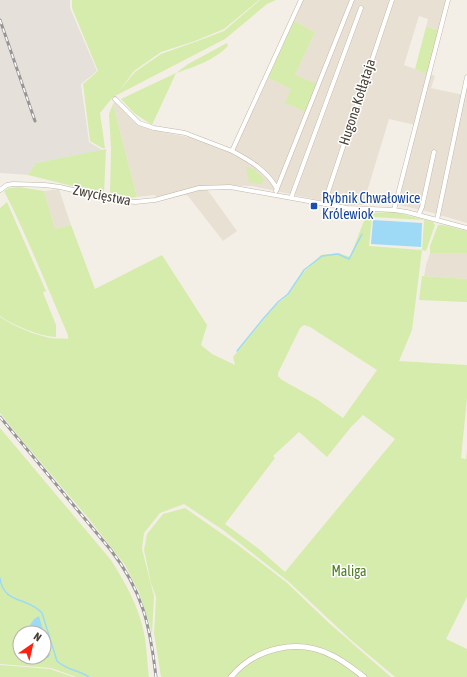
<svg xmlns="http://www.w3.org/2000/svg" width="467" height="677" font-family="'Asap Condensed',sans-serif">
<rect width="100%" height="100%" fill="#f4efe6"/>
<path fill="#e9e0d4" d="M303,0H448L440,30L426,27L428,19L419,16L404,65L435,76L431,88L464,95L467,82V223L422,210L398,205L415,125L389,119L363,205H349L323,201L252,186L204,185L237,231L223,241L188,196L185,195L158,201L155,195L137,197L113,104L115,102L135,123L162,132L193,138L231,152L268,78L291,89L306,112L295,75L315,32L294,21Z
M59,189L71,225L55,229L44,191Z
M430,253H467V279L424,276L426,265Z"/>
<path fill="#e6e0db" d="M0,0H70V8L97,71L81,84L89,142L102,150L36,163L28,175L0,173Z"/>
<path fill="#d5ecac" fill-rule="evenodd" d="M72,0H259L224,29L195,41L161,52L134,71L119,91L135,72L161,54L195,42L224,31L260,0H276L267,4L225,39L113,97L100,113L105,148H102L90,141L83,84L98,71L72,8Z
M294,21L315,32L295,75L317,84L306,112L285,103L291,89L268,78Z
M426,27L440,30L428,74L415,69Z
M227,43L228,46C213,61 196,66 176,73L152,125L134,113L121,99L176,73L188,64Z
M113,104L137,197L131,198L110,193L111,149L109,114Z
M106,149L104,194L28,175L36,163Z
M246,167L254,169L264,179L262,184L249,182Z
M19,187L44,191L55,229L71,225L95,289L162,255L207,325L201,345L212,354L235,365L233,357L275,306L289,294L301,275L321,255L338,253L350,257L367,213L394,212L433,222L435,225L426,251L422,250L412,330L399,361L467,365V398L461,458L466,459L467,449V597L446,639L467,649V677H395L351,640L289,582L223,530L184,504L160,513L144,533L142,549L154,596L152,635L149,622L139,592L125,565L89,519L21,439L0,413V317C15,327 33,334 50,338C56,339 64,338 68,339V335C47,287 28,238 4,191L9,188ZM372,217L424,220L422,250L369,246ZM304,325L310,327L377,370L343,418L318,400L282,380L278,376V373L300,328ZM363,415L395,439L285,572L259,549L225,524L275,458L273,456L299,432L327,457L351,427Z
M7,202L46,291L43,292L44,295L56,325V337C42,337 12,325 0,316V208Z
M438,225H443L467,231V253H430V246Z
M422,276L467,279V302L419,300Z
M0,428L111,560C125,582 139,607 144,633C147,648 147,663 149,677H76L51,668L0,664ZM20,633H44V657H20Z
M185,508L238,545L286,582L329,623L391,677H161L154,634L156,597L151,583L144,550L147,534L163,514Z
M0,665L50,669L73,677H0Z"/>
<path fill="#9edaf6" d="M373,220L422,223L421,247L371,244Z
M39,616L50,655L48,658L36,657H44V633H25L34,619Z"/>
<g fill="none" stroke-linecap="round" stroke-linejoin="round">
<path stroke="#9edaf6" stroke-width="1.5" d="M237,351L263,319L278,302L288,294L304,270L322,256L338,254L349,259L362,234
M0,578C3,604 28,597 42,613L57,661C66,670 79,670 89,677"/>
<g stroke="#c1b6a8" stroke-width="5">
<path id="minor" d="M115,99L139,123L154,128L185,133L232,151
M277,189C268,171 249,160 232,151L301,0
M0,190L7,185L13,184L45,185L60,187L116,200L135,202L155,200L199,188L230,187L347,208L394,210L407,212L467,228
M276,191L352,0
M291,198L361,8
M324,204L392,0
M394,210L448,0
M419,214L422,207L434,152
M437,220L467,77"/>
</g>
<g stroke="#c1b6a8" stroke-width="6">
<path id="tertiary" d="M231,677C255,648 297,638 331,655C343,660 353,669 364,677"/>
</g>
<use href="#minor" stroke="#fff" stroke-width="4"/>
<use href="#tertiary" stroke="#fff" stroke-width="5"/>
<g stroke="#969696" stroke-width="3">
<path id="rail" d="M0,20L35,121
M0,417L110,549C143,591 150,626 156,677"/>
</g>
<use href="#rail" stroke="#fff" stroke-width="1.5" stroke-dasharray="4.5" stroke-linecap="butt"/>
</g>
<rect fill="#1a4fb4" stroke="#fff" stroke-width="1.5" x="310" y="202" width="8" height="8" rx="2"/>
<g text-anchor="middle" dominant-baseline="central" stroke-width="3" stroke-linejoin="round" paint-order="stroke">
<g font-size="14" fill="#483f35" stroke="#fff">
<text transform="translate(357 102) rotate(-72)">Hugona Kołłątaja</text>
<text transform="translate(102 195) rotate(11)">Zwycięstwa</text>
</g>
<g font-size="14" fill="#164399" stroke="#fff" text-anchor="start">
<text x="322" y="198">Rybnik Chwałowice<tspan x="322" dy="16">Królewiok</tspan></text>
</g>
<g font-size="14" fill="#4e7e23" stroke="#fff">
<text x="349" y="571">Maliga</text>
</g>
</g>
<g transform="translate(32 645) rotate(34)"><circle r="19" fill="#ffffff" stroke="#b6b2ae"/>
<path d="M0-3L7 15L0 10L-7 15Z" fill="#ff2112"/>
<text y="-6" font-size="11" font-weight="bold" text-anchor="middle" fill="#483f35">N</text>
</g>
</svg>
